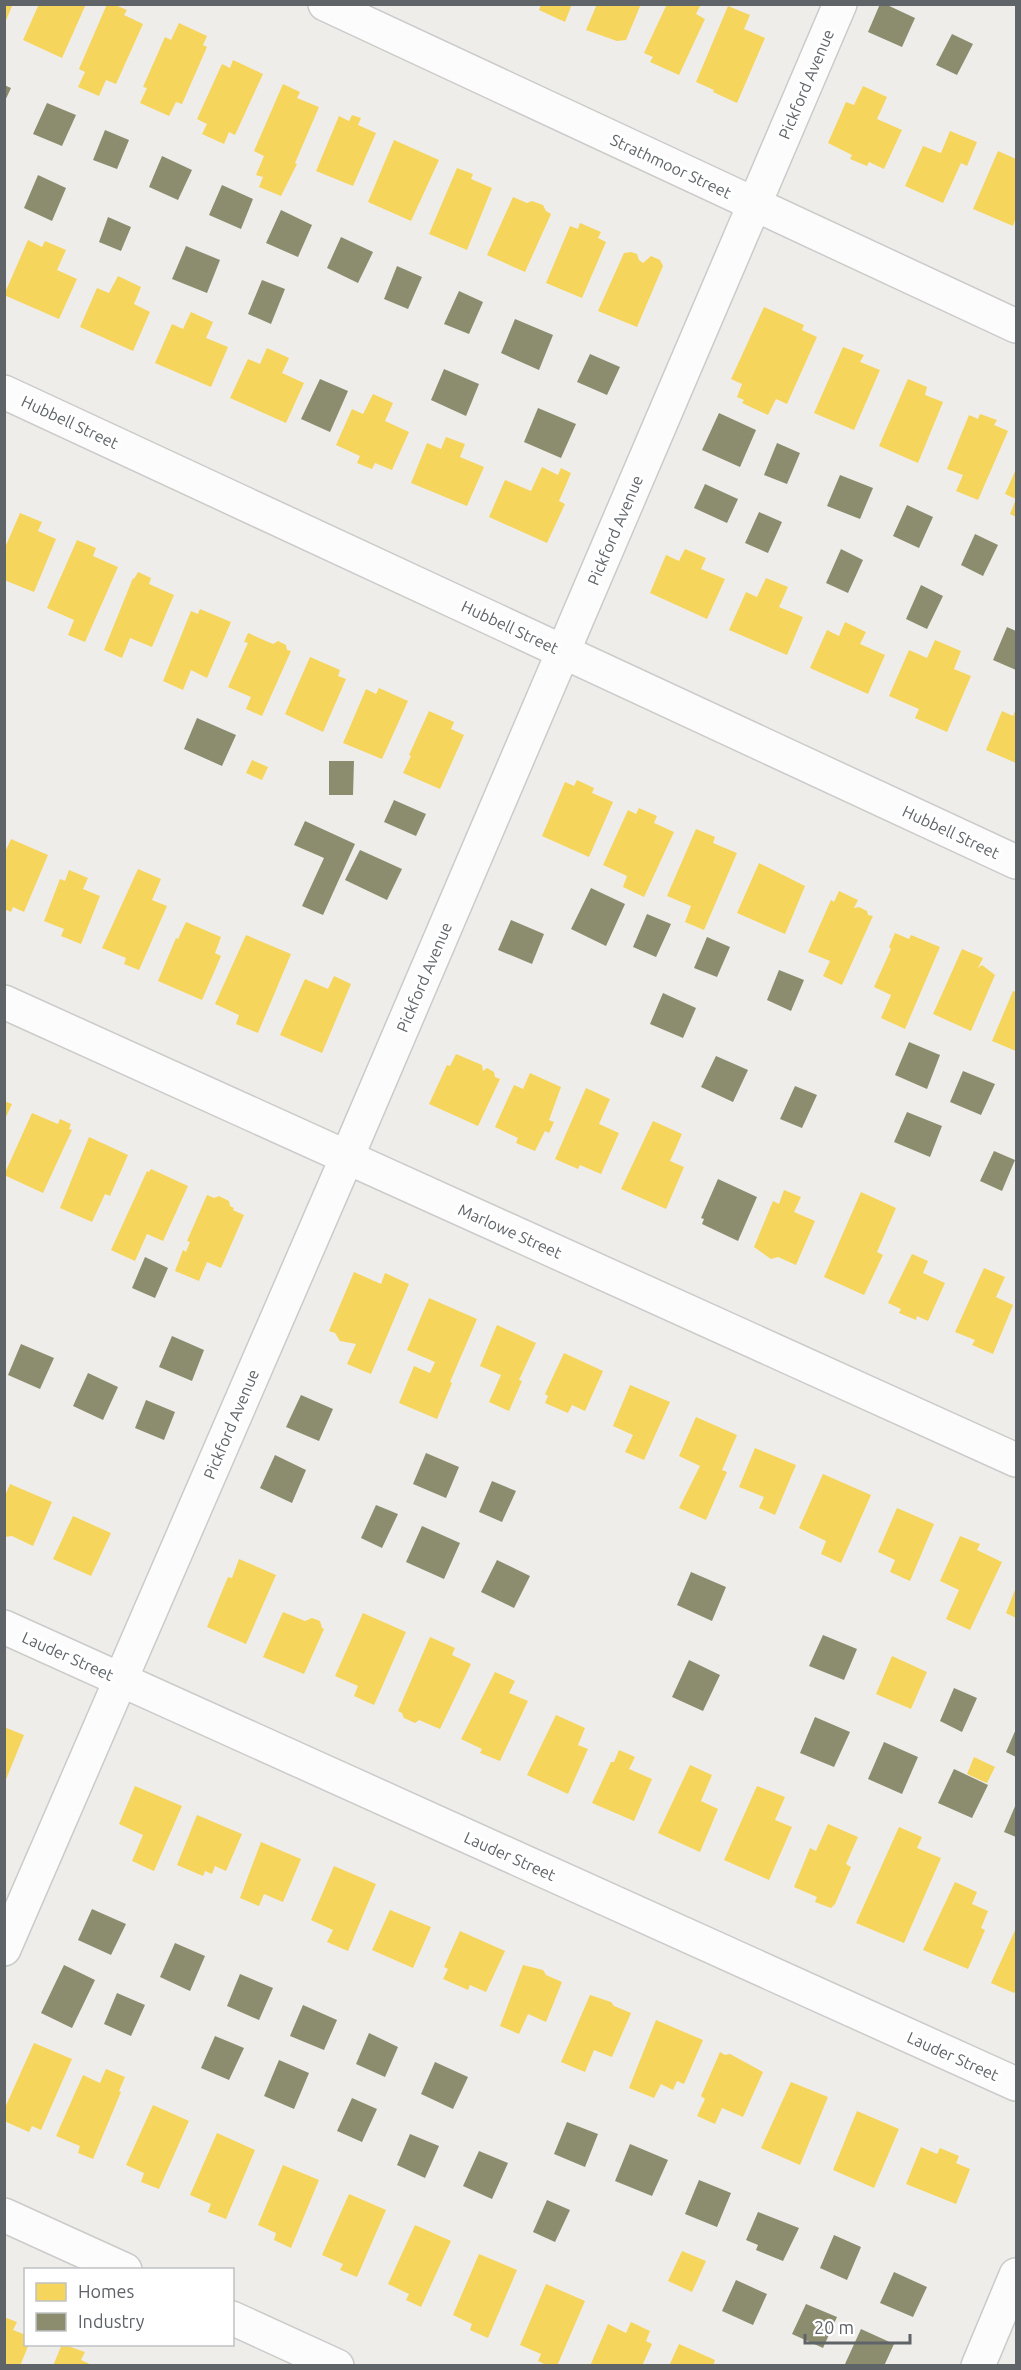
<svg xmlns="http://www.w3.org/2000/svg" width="1021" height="2370" font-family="Ubuntu,sans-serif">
<rect width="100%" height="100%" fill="#efede9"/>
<path fill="#f6d55c" d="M4,4H13L4,25Z
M39,4H86L62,58L23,40Z
M107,4H113L127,10L124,15L143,24L116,84L106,80L99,96L78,87L85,72L79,69Z
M541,4H572L565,22L539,10Z
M597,4H641L626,40L617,41L586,30Z
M667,4H701L696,14L705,19L679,75L650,62L653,57L644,53Z
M728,6L750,15L744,29L765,38L737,103L713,92L714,90L696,82Z
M179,23L207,36L203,45L207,47L182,104L176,102L169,116L140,103L147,88L143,87L165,37L171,40Z
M233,60L263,74L235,135L229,132L224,144L202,134L207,124L197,119L222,64L230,68Z
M283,84L300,92L297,98L319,107L295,163L297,164L281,196L259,187L263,177L256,175L264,156L254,151Z
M863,86L887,97L877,119L902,130L884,169L869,162L867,166L850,159L852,155L828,143L846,102L854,105Z
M352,115L361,118L358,125L376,133L353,186L316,171L339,116L349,121Z
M950,131L977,142L967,166L961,163L943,203L905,186L923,146L941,153Z
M394,140L439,160L411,221L368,202Z
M998,151L1016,159V217L1013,226L973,209Z
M457,168L473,174L471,179L492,188L467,250L429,234Z
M513,197L527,203L532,201L543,205L546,211L551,214L525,272L487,255Z
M580,223L601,232L598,238L606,242L582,298L546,283L570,226L578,229Z
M28,240L42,247L45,241L66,250L57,270L77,279L59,319L4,295Z
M631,252L637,254L639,260L643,263L651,256L660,260L663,266L637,327L598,311L624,253Z
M118,276L141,287L134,304L150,312L133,351L80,327L97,288L109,293Z
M764,307L804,325L802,330L817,337L787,404L776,399L768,415L742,403L744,400L737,397L742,384L731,379Z
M191,312L213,322L206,338L228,347L211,387L155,363L172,324L183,329Z
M843,347L864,355L860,362L880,370L854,430L814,413Z
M267,348L289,358L282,373L304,383L286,423L230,398L248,359L260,364Z
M908,379L927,387L925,395L943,402L918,463L879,446Z
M373,394L393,403L385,421L409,432L392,470L375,463L372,469L357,463L360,456L336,445L352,409L363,414Z
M980,414L997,420L994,425L1008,431L978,500L956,491L963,475L947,469L969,415L978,419Z
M446,437L465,444L460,457L484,467L467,506L411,483L427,443L441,449Z
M542,467L558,475L561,468L571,473L559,501L565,504L547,543L489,517L505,480L531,491Z
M1016,469V517L1010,514L1016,499L1005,494Z
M20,513L42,522L38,531L56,539L34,592L4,580V550Z
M77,540L96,548L93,556L118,567L85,642L68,635L74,620L47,608Z
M685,549L706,558L701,569L725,579L707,619L650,593L666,555L679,561Z
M138,572L151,578L149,584L174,595L152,647L130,638L122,658L104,650L133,578L134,579Z
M766,578L788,587L779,607L803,617L787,655L729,630L746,592L757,597Z
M200,609L231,622L207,678L191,670L183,690L163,681L191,611L198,614Z
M845,622L866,632L860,644L885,655L868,694L810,668L827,630L839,636Z
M248,633L273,644L278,641L286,645L287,650L291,651L262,716L246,709L251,697L228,687L248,643L244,642Z
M935,640L961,651L954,669L971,676L947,732L915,718L919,709L889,696L909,650L927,658Z
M310,657L340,670L338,676L346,679L323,732L285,714Z
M379,688L408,701L382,759L343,743L366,689L376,694Z
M1016,709V763L986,750L1002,711L1013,716Z
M429,711L454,722L451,729L464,735L440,789L403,773L411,756L409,755Z
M252,760L268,767L262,780L246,773Z
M577,780L594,788L592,793L613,802L589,857L542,836L565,782L574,786Z
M639,808L657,816L654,823L674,832L644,897L623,887L627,876L603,865L628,810L636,814Z
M696,829L715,837L713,843L737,853L704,930L685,922L691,906L667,896Z
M11,839L48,855L24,912L13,907L11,912L4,909V849L6,850Z
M759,863L805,886L785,934L737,913Z
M138,869L161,879L152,900L167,906L139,970L124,964L126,958L102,948Z
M69,870L88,878L83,889L100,896L81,944L61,936L64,929L44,921L60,879L65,881Z
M839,891L858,900L854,908L859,907L867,911L868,915L873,916L842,985L823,976L830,961L808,952L831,900L834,902Z
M186,922L221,937L215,953L221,956L202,1000L158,981L176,938L178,939Z
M895,933L909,939L911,935L940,947L905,1029L881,1018L891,995L874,987L891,949L889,947Z
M246,935L291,954L258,1033L236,1024L239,1015L215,1004Z
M962,949L983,958L978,968L982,965L995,975L971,1031L933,1014Z
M334,976L351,984L322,1053L280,1035L305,979L328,989Z
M1013,991L1016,992V1051L992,1041Z
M456,1054L482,1065L483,1071L487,1068L494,1072L495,1077L500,1079L478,1126L429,1104L447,1065L450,1066Z
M530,1073L561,1087L549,1120L554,1122L549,1133L545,1131L535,1151L516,1143L518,1138L495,1127L514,1085L523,1089Z
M586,1088L610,1099L599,1124L619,1133L601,1174L580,1165L578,1169L555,1159Z
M4,1101L12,1104L4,1121Z
M32,1113L58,1124L60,1119L71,1124L69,1129L72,1130L43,1193L4,1175Z
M653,1121L682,1134L670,1161L684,1167L666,1209L621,1189Z
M89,1137L128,1155L110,1196L105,1194L92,1222L60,1208Z
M151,1169L188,1186L163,1241L147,1234L135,1261L111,1250L147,1171L149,1172Z
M784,1190L801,1197L794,1212L815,1221L796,1265L778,1257L771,1259L754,1247L773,1201L779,1204Z
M861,1192L896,1208L877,1252L883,1255L864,1295L824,1277Z
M207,1195L214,1198L219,1196L229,1201L230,1206L234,1208L233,1210L244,1215L221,1268L207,1262L199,1281L175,1271L183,1250L186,1252L190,1242L187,1241Z
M912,1254L928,1261L923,1273L945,1283L928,1321L917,1316L916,1320L899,1313L901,1309L888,1303Z
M984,1268L1005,1277L996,1297L1013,1305L993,1354L972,1345L975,1340L955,1332Z
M354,1272L381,1284L385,1273L409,1284L371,1374L347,1364L356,1344L340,1341L335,1333L329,1331Z
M429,1298L477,1319L450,1382L452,1383L437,1419L399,1403L414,1366L430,1373L435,1362L407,1350Z
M497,1325L536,1343L519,1380L522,1381L509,1411L489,1402L501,1375L480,1366Z
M564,1353L603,1371L585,1411L572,1405L568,1413L545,1403L548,1396L545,1394Z
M630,1385L670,1402L644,1460L625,1452L633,1435L613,1426Z
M696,1417L737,1435L722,1470L727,1472L706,1520L679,1508L700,1466L679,1456Z
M755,1448L796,1465L775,1515L759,1508L764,1497L739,1487Z
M823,1474L871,1495L841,1563L821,1554L826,1541L799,1528Z
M10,1484L52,1502L33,1546L12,1536L4,1537V1498Z
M897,1508L934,1524L910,1581L890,1572L895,1560L878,1552Z
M73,1516L111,1533L91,1576L53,1559Z
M960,1536L980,1544L977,1550L1002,1562L970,1630L946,1619L959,1590L940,1581Z
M239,1559L276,1575L246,1644L207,1627L228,1577L232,1578Z
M1016,1587V1618L1006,1613Z
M283,1612L305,1621L312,1618L320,1621L322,1628L324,1629L304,1674L263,1657Z
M363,1613L406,1632L374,1705L354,1696L358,1686L335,1676Z
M430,1637L455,1648L452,1655L471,1664L440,1729L419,1720L415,1723L404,1718L402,1713L398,1711Z
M892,1656L927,1672L911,1709L876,1694Z
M495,1672L515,1681L509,1693L528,1701L500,1761L480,1753L482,1749L461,1739Z
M556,1715L585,1728L578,1745L588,1749L568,1794L527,1775Z
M4,1727L24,1735L5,1782H4Z
M619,1750L635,1757L629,1769L652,1779L634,1821L592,1803L611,1762H614Z
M974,1757L995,1767L987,1783L967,1774Z
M690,1765L712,1775L701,1801L718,1809L700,1852L658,1833Z
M135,1786L182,1806L154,1871L132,1861L143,1835L119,1824Z
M757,1786L785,1797L775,1820L792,1827L769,1880L724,1860Z
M197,1815L242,1834L226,1871L215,1866L212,1874L205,1871L203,1876L177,1865Z
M828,1824L858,1837L846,1864L851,1867L835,1904L831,1908L815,1902L817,1897L794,1887L810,1848L816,1851Z
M899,1827L922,1837L917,1848L941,1858L904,1943L856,1923Z
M261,1842L301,1859L283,1902L264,1894L259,1906L240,1898Z
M334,1866L376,1884L348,1951L327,1942L333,1930L311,1920Z
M955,1882L977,1892L972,1904L988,1911L981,1928L985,1930L968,1969L923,1950Z
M390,1910L431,1927L413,1968L372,1950Z
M1016,1928V1990L1014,1993L991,1983Z
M460,1931L505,1951L486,1992L470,1985L468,1990L443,1979L448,1969L444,1967Z
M523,1965L543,1970L546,1975L562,1982L546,2022L528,2014L519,2034L500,2026Z
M590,1995L611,2002L614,2006L631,2013L612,2057L594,2050L585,2072L561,2062Z
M656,2020L703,2040L684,2084L677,2081L673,2090L661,2084L654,2098L629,2088Z
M34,2043L72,2059L41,2130L32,2126L29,2132L4,2121V2110Z
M720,2052L725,2055L730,2054L763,2072L743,2117L722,2108L715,2124L697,2116L705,2099L701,2096Z
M106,2069L125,2077L119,2091L121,2092L93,2159L78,2153L80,2146L56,2136L83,2075L100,2083Z
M791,2082L828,2097L800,2165L761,2148Z
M153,2105L189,2121L159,2189L141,2182L144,2173L126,2165Z
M857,2111L899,2129L874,2188L833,2170Z
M217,2133L255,2150L226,2219L208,2212L211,2204L190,2195Z
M921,2147L937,2154L940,2148L959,2156L956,2163L970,2169L956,2204L906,2184Z
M283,2165L319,2180L291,2248L274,2240L276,2233L258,2225Z
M349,2194L386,2210L357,2277L340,2270L343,2264L322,2255Z
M415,2225L451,2241L421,2307L406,2300L409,2294L388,2284Z
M682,2251L706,2261L692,2292L668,2281Z
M479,2254L517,2270L488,2338L470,2330L472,2324L453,2315Z
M546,2284L585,2301L557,2366H548L538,2361L541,2354L520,2345Z
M4,2317L17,2322L13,2330L26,2335V2344H29L20,2366H4Z
M631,2322L650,2331L646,2341L652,2344L642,2366H590L608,2324L626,2333Z
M62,2344L85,2352L81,2360L94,2366H53Z
M679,2344L715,2360L713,2366H669Z"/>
<path fill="#8c8c6e" d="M880,4H885L915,18L902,47L868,32Z
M952,34L973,44L957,75L936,65Z
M4,85L11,88L4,103Z
M47,103L76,115L62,146L33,134Z
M105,130L129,140L117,169L93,160Z
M162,156L192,170L178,200L149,187Z
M38,175L66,188L52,221L24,208Z
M222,185L253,199L241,229L209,215Z
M281,210L312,225L298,257L266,243Z
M108,217L131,227L121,251L99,242Z
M341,237L373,252L358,283L327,268Z
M186,246L220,260L207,293L172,279Z
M397,266L422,277L408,309L384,299Z
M262,280L285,289L271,324L248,314Z
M459,291L483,302L469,334L444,324Z
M515,319L553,335L539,370L501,353Z
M590,354L620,367L607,395L577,382Z
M444,369L479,384L466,416L431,400Z
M320,379L348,391L330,432L301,419Z
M538,408L576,424L561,458L524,442Z
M719,413L756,430L740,467L702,450Z
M777,443L800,453L787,484L764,475Z
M840,475L873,488L860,519L827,506Z
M705,484L738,499L727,523L694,508Z
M907,505L933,517L919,548L893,536Z
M759,512L782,522L768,553L745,543Z
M975,534L998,545L983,576L961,565Z
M841,549L863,560L848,593L826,583Z
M921,585L943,596L927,629L906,619Z
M1007,627L1016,631V670L993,660Z
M197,718L236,735L222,766L184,749Z
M329,761H354L353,795H329Z
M394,800L426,814L416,836L384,822Z
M305,821L355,844L323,915L302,906L324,858L294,845Z
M360,850L402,869L387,900L345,880Z
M591,888L625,904L606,946L571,929Z
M647,914L671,924L656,957L633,947Z
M511,920L544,934L532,964L498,950Z
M707,937L730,947L717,977L694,968Z
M779,970L804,980L791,1011L767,1000Z
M663,993L696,1008L683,1038L650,1024Z
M909,1042L940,1055L927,1089L895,1075Z
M716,1056L748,1070L733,1102L701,1087Z
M963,1071L995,1084L981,1115L950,1102Z
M795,1086L817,1095L802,1128L780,1119Z
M907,1112L942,1126L930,1157L894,1142Z
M994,1151L1015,1160L1002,1191L980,1181Z
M718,1179L757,1197L738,1241L702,1224L704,1219L701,1218Z
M145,1257L168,1268L155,1298L132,1288Z
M172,1336L204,1350L192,1381L159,1367Z
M21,1344L54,1358L40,1389L8,1375Z
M88,1373L118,1387L103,1420L73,1406Z
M301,1395L333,1409L319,1441L286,1427Z
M146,1400L175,1412L164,1440L135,1428Z
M426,1453L459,1467L446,1498L413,1484Z
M275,1455L306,1470L292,1503L260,1488Z
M492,1481L516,1491L502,1522L479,1512Z
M376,1505L398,1514L382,1548L361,1538Z
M422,1526L460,1543L444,1579L406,1562Z
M497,1560L530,1576L514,1608L481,1592Z
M691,1572L726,1587L712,1621L677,1605Z
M823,1635L857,1649L844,1680L809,1666Z
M689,1660L720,1675L703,1711L672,1697Z
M954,1688L977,1698L962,1732L940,1721Z
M815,1717L850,1732L834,1767L800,1753Z
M1016,1729V1757L1006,1752Z
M884,1742L918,1757L902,1794L868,1779Z
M954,1769L988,1785L972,1818L938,1803Z
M1016,1804V1837L1004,1832Z
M92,1909L126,1924L111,1955L78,1940Z
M175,1943L205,1956L190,1991L160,1977Z
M64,1965L95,1980L72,2028L41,2013Z
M240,1974L273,1988L259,2020L227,2006Z
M117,1993L145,2005L131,2036L104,2024Z
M303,2005L337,2020L324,2050L290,2036Z
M369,2033L398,2047L385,2077L356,2064Z
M215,2036L244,2048L229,2080L201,2068Z
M279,2060L309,2073L294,2109L264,2096Z
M435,2062L468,2077L453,2109L421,2094Z
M352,2098L377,2109L362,2142L337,2131Z
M567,2122L598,2134L585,2167L554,2154Z
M410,2134L439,2146L425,2178L397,2165Z
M630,2144L668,2160L652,2196L615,2181Z
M479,2151L508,2163L492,2199L463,2186Z
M699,2180L731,2193L717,2227L685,2214Z
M547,2200L570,2210L555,2242L533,2232Z
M758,2212L799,2228L783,2261L756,2250L758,2245L746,2240Z
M834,2235L861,2247L847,2280L820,2268Z
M894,2272L927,2287L913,2317L880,2303Z
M736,2280L767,2294L753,2325L722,2311Z
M806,2304L837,2317L823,2348L792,2334Z
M861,2329L894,2344L884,2366L845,2364Z"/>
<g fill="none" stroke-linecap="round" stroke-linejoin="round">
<g stroke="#cacbca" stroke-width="36">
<path id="minor" d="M325,4L1016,326
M4,392L1016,862
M4,1002L1016,1460
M4,1627L1016,2084
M4,1949L347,1157L840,4
M4,2215L125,2270
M232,2318L337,2366
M978,2366L1016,2275"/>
</g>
<use href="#minor" stroke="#fdfcfc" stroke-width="33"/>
</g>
<g text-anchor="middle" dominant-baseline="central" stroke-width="6" stroke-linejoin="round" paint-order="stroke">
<g font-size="16" fill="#5e6468" stroke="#fff">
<text transform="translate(806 84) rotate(-67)">Pickford Avenue</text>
<text transform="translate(671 166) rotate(25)">Strathmoor Street</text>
<text transform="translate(70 422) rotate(25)">Hubbell Street</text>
<text transform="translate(615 530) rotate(-67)">Pickford Avenue</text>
<text transform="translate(510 627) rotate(25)">Hubbell Street</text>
<text transform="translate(951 832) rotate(25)">Hubbell Street</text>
<text transform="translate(424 977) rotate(-67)">Pickford Avenue</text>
<text transform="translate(510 1231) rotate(24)">Marlowe Street</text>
<text transform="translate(231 1424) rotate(-67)">Pickford Avenue</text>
<text transform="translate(68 1656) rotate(24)">Lauder Street</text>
<text transform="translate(510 1856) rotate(24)">Lauder Street</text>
<text transform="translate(953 2056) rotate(24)">Lauder Street</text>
</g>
</g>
<rect width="1021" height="2370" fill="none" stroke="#5e6468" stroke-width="12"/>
<rect x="24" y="2268" width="210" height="78" fill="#ffffff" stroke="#bfc1c3" stroke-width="1.5"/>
<rect x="36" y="2283" width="30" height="18" fill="#f6d55c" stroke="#bfc1c3" stroke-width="1.5"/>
<text x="78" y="2298" font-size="18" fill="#5e6468">Homes</text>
<rect x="36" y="2313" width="30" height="18" fill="#8c8c6e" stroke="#bfc1c3" stroke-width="1.5"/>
<text x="78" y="2328" font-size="18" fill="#5e6468">Industry</text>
<path d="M805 2334v9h105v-9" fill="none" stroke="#5e6468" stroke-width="3"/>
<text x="814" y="2334" font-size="18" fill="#5e6468" stroke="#ffffff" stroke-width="4.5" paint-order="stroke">20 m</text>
</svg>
